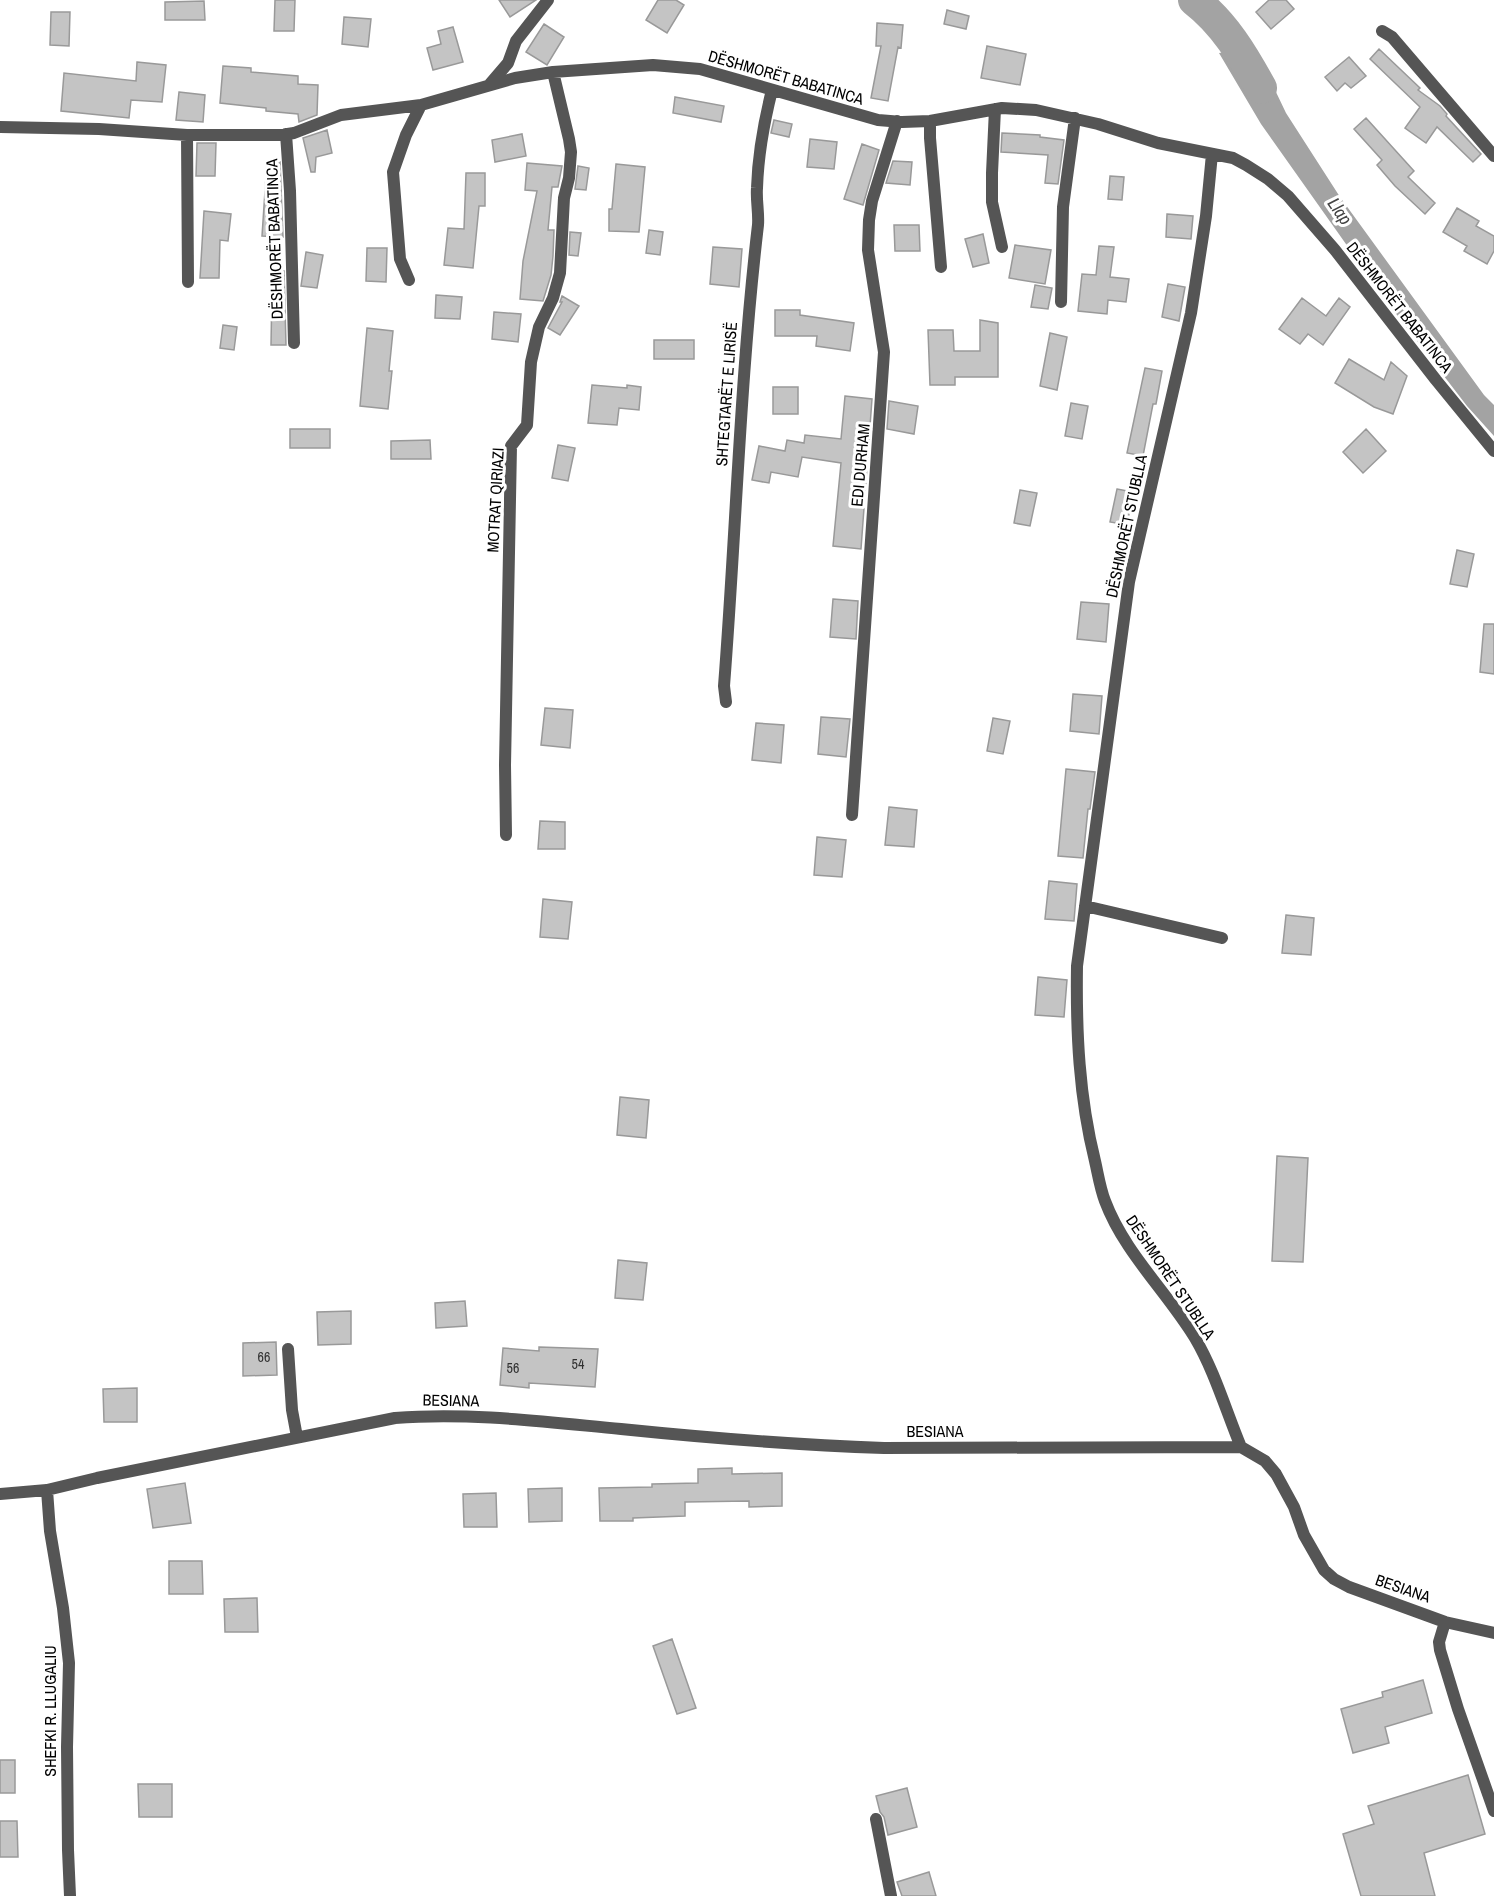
<svg xmlns="http://www.w3.org/2000/svg" width="1494" height="1896" font-family="'Archivo Narrow',sans-serif">
<rect width="100%" height="100%" fill="#fff"/>
<path fill="#a3a3a3" d="M1255,48L1286,113L1340,197L1484,395L1494,405V436L1467,406L1387,302L1261,124L1219,53Z"/>
<g fill="none" stroke-linecap="round" stroke-linejoin="round">
<path stroke="#a3a3a3" stroke-width="32" d="M1194,0C1224,23 1243,55 1261,88"/>
</g>
<path fill="#c4c4c4" stroke="#999" stroke-width="1.5" d="M275,0H295L294,31H274Z
M499,0H536L510,17Z
M658,0H676L684,5L667,33L646,20Z
M1269,0H1286L1294,9L1271,29L1256,12Z
M204,1L205,20H165V2Z
M947,10L969,16L966,29L944,24Z
M51,12H70L69,46L50,45Z
M344,17L371,19L368,47L342,44Z
M877,23L903,25L901,48L898,47L888,101L871,98L881,46H876Z
M544,24L564,37L547,65L526,52Z
M453,27L463,62L433,70L427,48L441,44L438,31Z
M987,46L1026,54L1020,85L981,78Z
M1379,49L1420,88L1418,90L1440,106L1447,114L1446,116L1481,154L1473,162L1437,127L1426,143L1405,128L1420,107L1370,59Z
M1349,57L1366,76L1351,88L1345,83L1337,91L1325,77Z
M137,62L166,65L162,102L131,100L129,118L61,111L64,73L136,81Z
M223,66L251,68V72L298,76V84L318,85L317,115L299,122L298,114L266,111V108L220,103Z
M179,92L205,95L203,122L176,120Z
M675,97L724,106L721,122L673,113Z
M1366,118L1414,171L1408,177L1435,203L1425,214L1395,186L1377,165L1382,160L1354,129Z
M774,120L792,124L789,137L771,133Z
M327,130L332,153L316,157L315,172H311L303,138Z
M1002,133L1040,135V137L1064,140L1058,184L1045,183L1048,155L1001,152Z
M522,134L526,156L495,162L492,140Z
M810,139L837,142L834,169L807,167Z
M197,143H216L215,176H196Z
M862,144L879,150L863,205L844,199Z
M267,161L280,162L283,237L262,236Z
M893,161L912,162L910,185L886,183Z
M527,163L562,166L558,187H552L548,230H554L553,256L551,275L543,301L520,299L523,261L537,191L525,190Z
M616,164L645,167L639,232L609,231V209H612Z
M578,166L589,168L586,190L575,189Z
M466,173H485V206H479L473,268L444,265L448,228L464,229Z
M1110,176L1124,177L1122,200L1108,199Z
M1457,208L1479,221L1476,226L1494,236V251L1487,264L1464,251L1467,246L1443,232Z
M204,211L231,214L228,241L220,240L219,278H200Z
M1167,214L1193,216L1191,239L1166,237Z
M894,225H919L920,251H895Z
M649,230L663,232L660,255L646,253Z
M570,232L581,233L578,256L569,255Z
M983,234L989,263L973,267L965,239Z
M1015,245L1051,250L1045,284L1009,278Z
M1099,246L1114,247L1110,277L1129,279L1126,302L1108,300L1107,314L1078,311L1082,274L1096,275Z
M713,247L742,249L739,287L710,284Z
M367,248H387L386,282L366,281Z
M306,252L323,255L317,288L301,286Z
M274,270L284,271L286,345H271L272,287Z
M1168,284L1185,287L1179,321L1162,317Z
M1035,285L1052,288L1048,309L1031,307Z
M436,295L462,297L460,319L435,318Z
M562,296L579,306L560,335L548,328L562,302H560Z
M1302,298L1326,316L1339,298L1350,307L1323,345L1308,334L1300,344L1279,329Z
M775,310H800V315L854,323L850,351L816,346L817,336H775Z
M494,312L521,314L518,342L492,339Z
M980,320L998,323V377H955V385H930L928,330H953L954,351H980Z
M223,325L237,327L234,350L220,348Z
M367,328L393,331L389,371H392L388,409L360,406Z
M1050,333L1067,337L1057,390L1040,386Z
M654,340H694V359H654Z
M1349,359L1384,380L1391,362L1407,376L1393,414L1374,407L1335,383Z
M1145,368L1162,371L1156,404H1153L1143,456L1127,453Z
M592,385L627,388V385L641,387L639,410L619,408L617,425L588,423Z
M773,387H798V414H773Z
M845,396L872,399L861,549L833,546L841,463L802,457L798,477L771,472L769,483L752,480L759,446L785,451L787,440L804,443L805,435L841,439Z
M889,401L918,406L914,434L887,429Z
M1071,403L1088,406L1082,439L1065,436Z
M290,429H330V448H290Z
M1366,429L1386,451L1363,473L1343,452Z
M430,440L431,459H391V441Z
M558,445L575,448L568,481L552,478Z
M1117,489L1133,492L1127,525L1110,522Z
M1020,490L1037,493L1030,526L1014,523Z
M1457,550L1474,554L1467,587L1450,584Z
M833,599L858,601L856,639L830,637Z
M1081,602L1109,604L1106,642L1077,639Z
M1484,624H1494V674L1480,672Z
M1073,694L1102,696L1099,734L1070,731Z
M545,708L573,710L570,748L541,745Z
M821,717L850,719L846,757L818,754Z
M993,718L1010,721L1003,754L987,751Z
M756,723L784,725L781,763L752,760Z
M1066,769L1095,772L1090,809H1088L1083,858L1058,856Z
M889,807L917,810L914,847L885,845Z
M540,821L565,822V849H538Z
M817,837L846,840L842,877L814,875Z
M1049,881L1077,884L1074,921L1045,919Z
M543,899L572,902L568,939L540,937Z
M1286,915L1314,918L1311,955L1282,953Z
M1038,977L1067,980L1064,1017L1035,1015Z
M620,1097L649,1100L646,1138L617,1135Z
M1277,1156L1308,1158L1303,1262L1272,1261Z
M618,1260L647,1263L643,1300L615,1298Z
M465,1301L467,1326L436,1328L435,1303Z
M351,1311V1344L318,1345L317,1312Z
M276,1342L277,1375L243,1376V1343Z
M539,1347L598,1349L595,1387L529,1383V1388L500,1385L503,1348L539,1351Z
M137,1388V1422H104L103,1389Z
M732,1468V1474L782,1473V1506L749,1507V1501L685,1502V1516L633,1518V1521H600L599,1488L652,1487V1484L698,1483V1469Z
M185,1483L191,1523L153,1528L147,1489Z
M562,1488V1521L529,1522L528,1489Z
M496,1493L497,1527H464L463,1494Z
M169,1561H202L203,1594H169Z
M257,1598L258,1632H225L224,1599Z
M672,1639L696,1708L677,1714L653,1646Z
M1423,1680L1432,1713L1385,1727L1389,1743L1353,1753L1341,1709L1383,1697L1382,1692Z
M0,1760H15V1793H0Z
M1468,1775L1485,1834L1424,1853L1435,1896H1361L1343,1834L1374,1824L1368,1806Z
M138,1784H172V1817H139Z
M907,1788L917,1827L888,1835L884,1817L880,1812L876,1796Z
M0,1821H17L18,1857H0Z
M929,1872L936,1896H902L897,1882Z"/>
<g fill="none" stroke-linecap="round" stroke-linejoin="round">
<path stroke="#555" stroke-width="12" d="M1382,31L1392,37L1494,156
M490,84L508,63L516,41L548,0
M995,109L992,173V202L1002,247
M930,121V138L941,267
M0,127L99,129L187,135H281L294,133L341,115L421,105L515,78L553,72L653,65L700,69L878,120L902,122L930,121L1002,108L1036,110L1098,124L1158,143L1233,158L1246,165L1268,179L1288,196L1335,250L1436,380L1494,451
M286,134L290,191L294,343
M187,135L188,282
M1212,154L1206,216L1191,313L1129,582L1077,966C1076,1032 1079,1097 1095,1161C1098,1174 1100,1188 1105,1201C1124,1252 1167,1292 1195,1338C1215,1372 1226,1411 1241,1447
M409,280L400,259L393,172L406,135L421,105
M1061,302L1063,207L1075,118
M726,702L724,686C736,532 740,378 758,225C759,213 756,200 757,188C758,155 764,122 772,90
M852,815L884,352L868,250L869,220L872,201L897,121
M506,835L505,765L511,446L527,425L531,362L539,327L553,298L560,273L564,198L569,178L571,152L569,139L553,72
M1085,906L1222,938
M288,1349L292,1410L297,1437
M47,1490L50,1531L63,1608L69,1663L67,1747L68,1850L70,1896
M0,1494L47,1490L97,1478L395,1418C470,1412 546,1422 621,1429C709,1438 797,1445 884,1448L1241,1447L1265,1461L1276,1474L1294,1507L1304,1535L1324,1570L1334,1579L1349,1587L1445,1622L1494,1633
M1445,1622L1439,1642L1440,1650L1458,1709L1494,1811
M876,1819L891,1896"/>
</g>
<g text-anchor="middle" dominant-baseline="central" stroke-width="6" stroke-linejoin="round" paint-order="stroke">
<g font-size="14" fill="#313131">
<text x="264" y="1357">66</text>
<text x="578" y="1364">54</text>
<text x="513" y="1368">56</text>
</g>
<g font-size="16" fill="#000" stroke="#fff">
<text transform="translate(786 77) rotate(16)">DËSHMORËT BABATINCA</text>
<text transform="translate(274 239) rotate(-92)">DËSHMORËT BABATINCA</text>
<text transform="translate(1400 307) rotate(52)">DËSHMORËT BABATINCA</text>
<text transform="translate(726 394) rotate(-86)">SHTEGTARËT E LIRISË</text>
<text transform="translate(860 465) rotate(-85)">EDI DURHAM</text>
<text transform="translate(495 500) rotate(-87)">MOTRAT QIRIAZI</text>
<text transform="translate(1126 526) rotate(-78)">DËSHMORËT STUBLLA</text>
<text transform="translate(1171 1277) rotate(56)">DËSHMORËT STUBLLA</text>
<text transform="translate(451 1400) rotate(1)">BESIANA</text>
<text x="935" y="1431">BESIANA</text>
<text transform="translate(1403 1588) rotate(19)">BESIANA</text>
<text transform="translate(50 1711) rotate(-90)">SHEFKI R. LLUGALIU</text>
</g>
<g font-size="18" font-style="italic" fill="#444" stroke="#fff">
<text transform="translate(1340 211) rotate(55)">Llap</text>
</g>
</g>
</svg>
